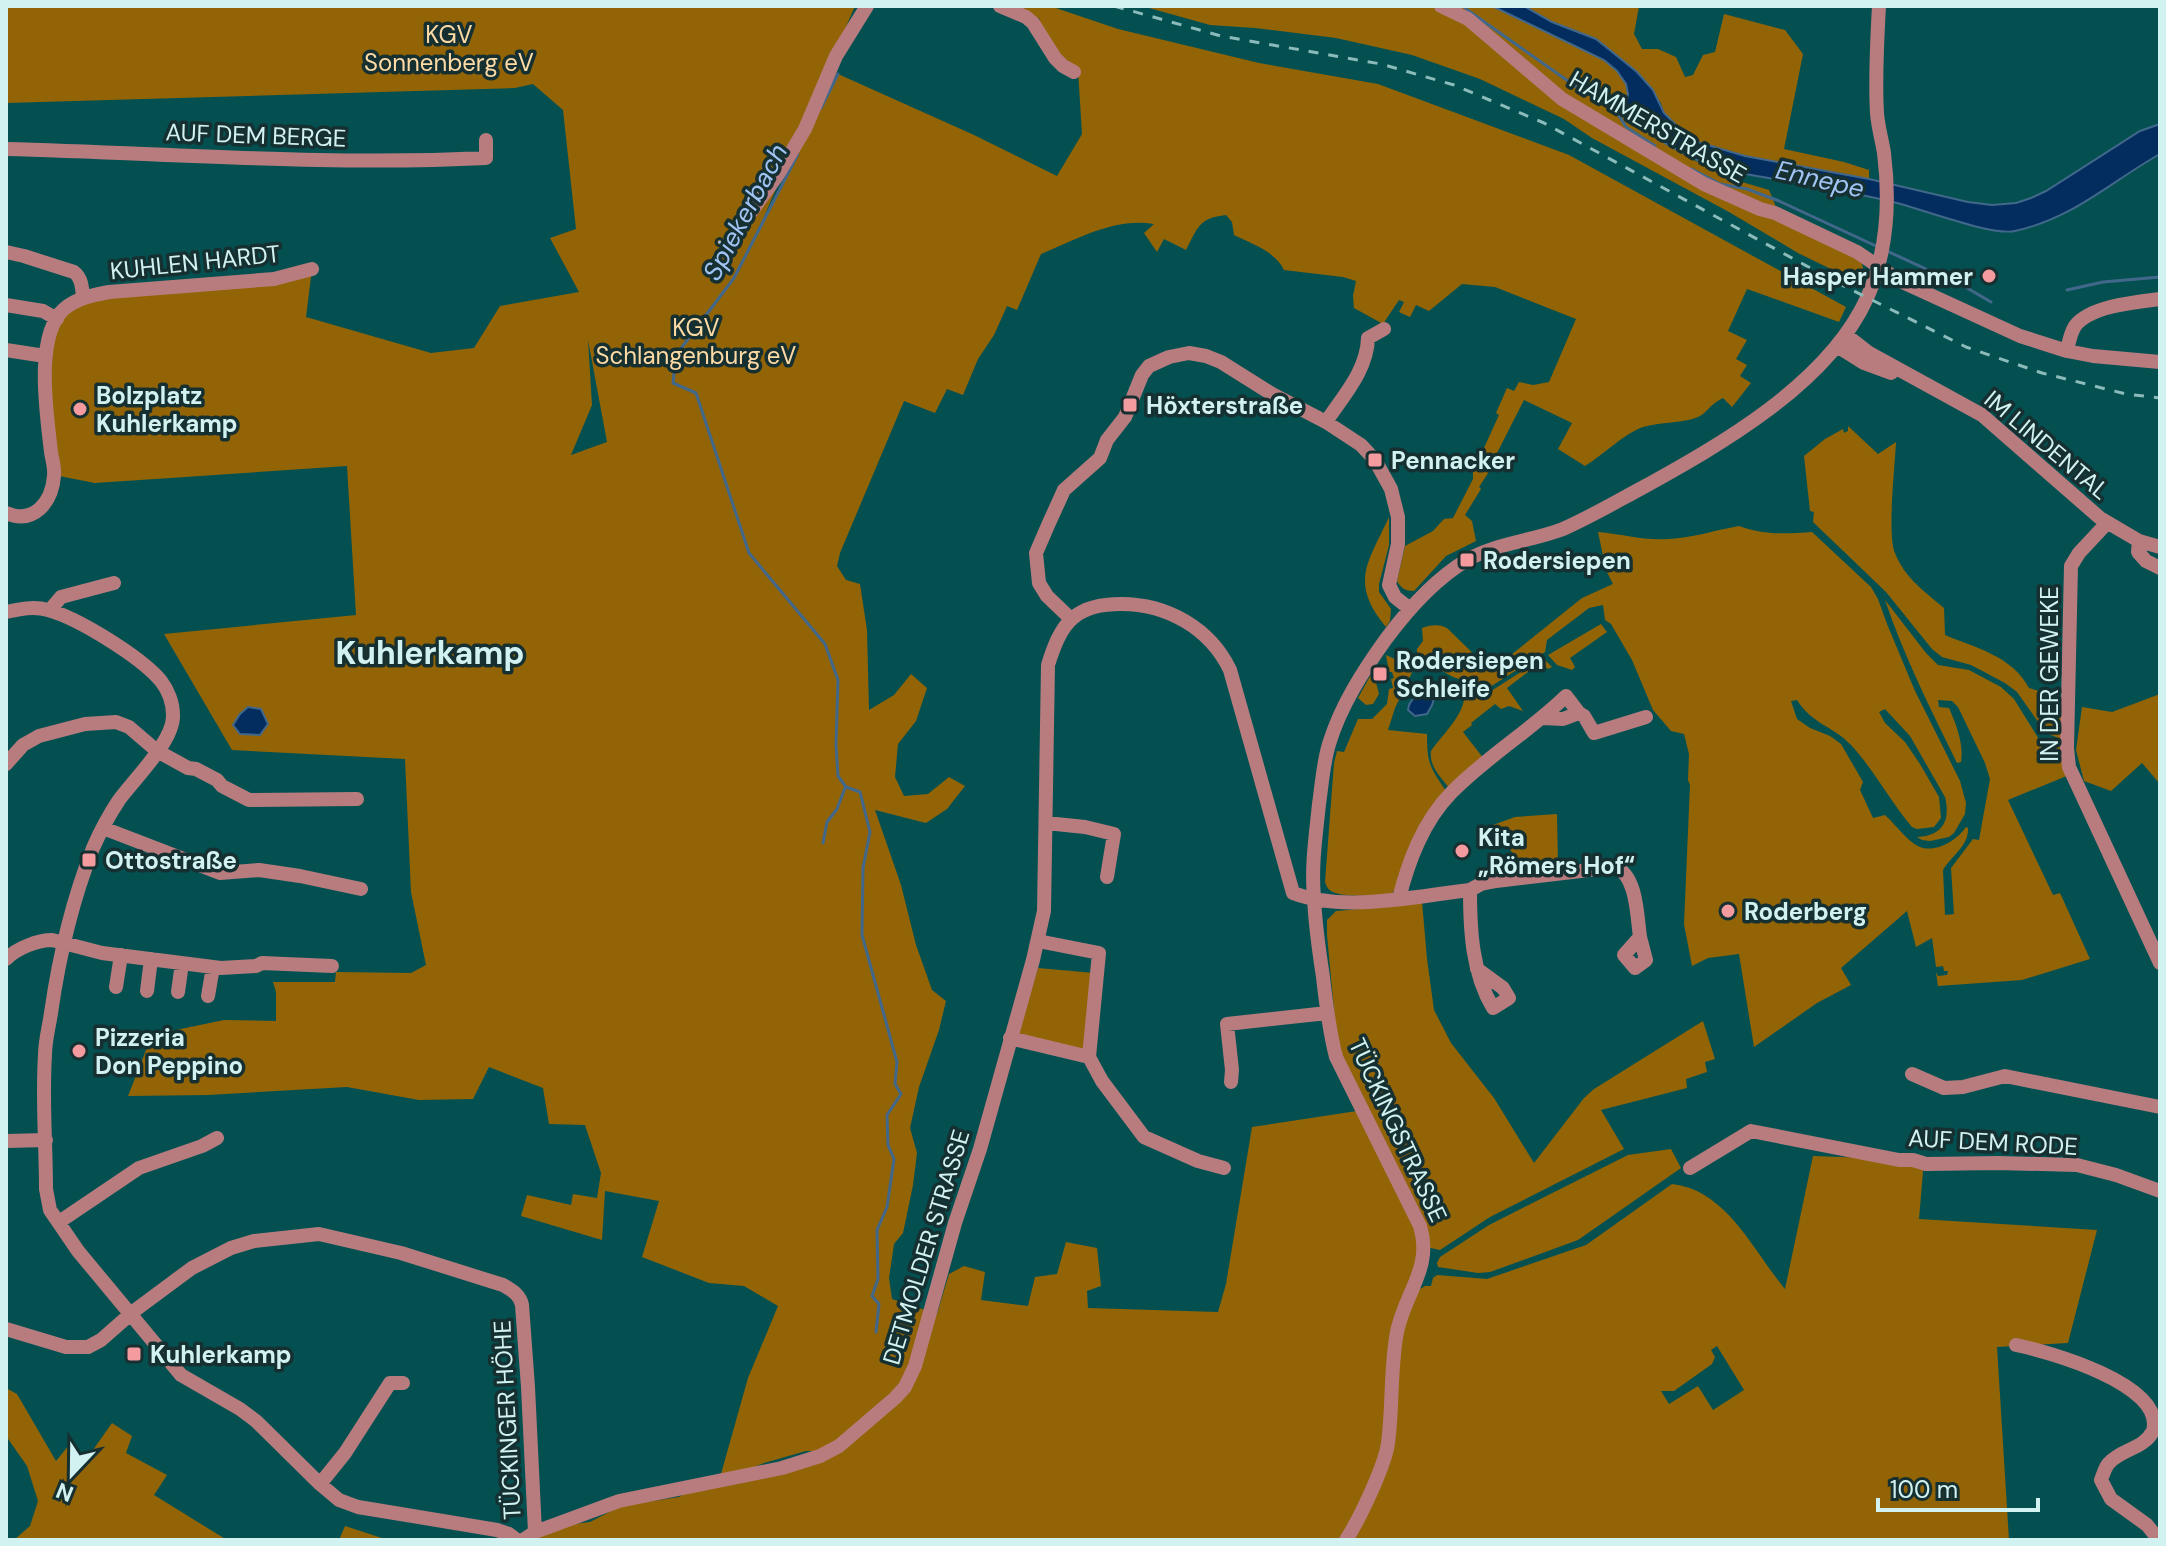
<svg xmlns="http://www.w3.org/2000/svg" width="2166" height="1546" font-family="'DM Sans',sans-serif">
<rect width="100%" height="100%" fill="#045051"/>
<path fill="#936406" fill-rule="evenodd" d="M6,6H855L757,233L838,74L974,135L1057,176L1082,134L1078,70L1065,63L1040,24L1039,18L1026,17L1000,6H1050L1118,29L1259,63L1378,84L1569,155L1846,307L1839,322L1747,289L1728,331L1747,340L1736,359L1747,365L1740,376L1751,383L1732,407L1723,398C1710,404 1707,413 1698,417C1684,423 1659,422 1643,427C1625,433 1603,455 1585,466L1558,449L1572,423L1524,400L1494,459L1496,461L1479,487L1481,489L1465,515L1472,521L1476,541L1446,556L1414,591C1405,591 1401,588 1397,581L1405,546L1433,531L1444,519L1453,518L1473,479V472L1499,415L1496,413L1507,388L1514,391L1519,382L1533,385L1549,382L1576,319L1495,287L1462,284L1429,311L1416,305L1410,317L1399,312L1404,302L1399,300L1383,324L1354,308L1353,296L1356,281L1343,277L1284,270C1275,251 1252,244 1234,235L1232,222L1226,215C1199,218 1198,227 1186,250L1164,239L1157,252L1144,233L1154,224C1115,217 1077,239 1041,254L1017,310L1007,306L994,335L978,359L963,395L947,389L935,413L904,401L840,553L837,566L846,580L860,584L867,630L869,710L894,695L911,674L927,688L916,721L898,744L895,777L904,796L928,794L949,777L965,786L947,809L926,823L875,810L901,885L916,945L932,990L946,1001L939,1030L919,1087L910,1128L917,1153L913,1185L903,1233L894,1244L889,1278L892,1299L937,1314L949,1274L964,1266L985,1272L981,1300L1028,1306L1035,1277L1057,1274L1066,1242L1097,1248L1101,1286L1087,1291L1088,1308L1218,1312L1226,1284L1252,1127L1357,1111L1351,1077L1337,1042L1327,935V920L1336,911L1396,906L1422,902L1427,959L1434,1010L1451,1043L1494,1098L1534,1163L1584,1098L1594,1089L1703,1021L1715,1059L1705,1062L1707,1072L1686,1079L1687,1088L1601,1110L1624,1149L1490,1217L1440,1250L1426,1247L1417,1291L1425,1286H1431L1433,1278L1437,1275L1487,1279L1586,1245L1672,1184C1727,1190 1753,1251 1785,1289L1813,1156L1924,1160L1919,1219L2097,1230L2068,1343L1997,1347L2009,1540H538L540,1537L574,1524L590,1522L621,1506L679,1497L689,1491L708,1490L713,1486L832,1451H806L764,1463L719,1481L748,1378L778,1306L744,1286L709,1283L642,1257L659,1201L605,1191L602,1240L521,1216L527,1195L571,1205L573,1194L597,1198L601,1173L585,1125L549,1124L543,1088L489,1067L473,1099L419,1100L347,1087L208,1095L128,1096L152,1035L224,1020L276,1021V992L273,982H335L336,972L411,973L426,965L411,892L405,759L232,750L164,634L356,615L347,466L95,483L54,475L51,452V332L83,297L312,269L306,317L431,353L474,348L500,306L579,292L550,238L576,229L563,110L533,84L515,88L6,103ZM588,340L607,442L571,455L592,405ZM1717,1346L1744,1390L1713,1410L1698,1386L1669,1404L1661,1391H1674L1712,1364L1715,1357L1711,1350Z
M1142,6H1492L1604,60L1617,71L1626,84L1628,94L1626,104L1633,117L1632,122C1653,136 1711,176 1734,172L1742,182L1769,190L1781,219L1858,258C1867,269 1862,273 1857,285L1841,274L1798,253L1729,212L1592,138L1564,119L1480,79L1412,55L1336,38L1255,28L1210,25Z
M1524,6H1639L1634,34L1642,49H1658L1676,57L1685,77L1693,75L1703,55L1715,52L1724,14L1785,30L1803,54L1784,149L1844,162L1869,170V179L1745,156L1691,140L1664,113L1661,103L1637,72L1596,39L1552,22Z
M1848,426L1878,454L1896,442C1895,465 1887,535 1895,553C1904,577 1925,592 1944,608L1945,635C1976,648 2012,656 2029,688L2049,694L2062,707L2061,739L2046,733L2017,692L2005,683L1971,665L1942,657L1932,649L1886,592L1813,522L1814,512L1810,511L1804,456L1825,439L1843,429L1844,433L1848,431Z
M1389,517V545L1379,584V592L1391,609L1390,621L1386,627C1349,582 1368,563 1389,517Z
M1739,526C1763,535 1786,534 1812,532L1871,587L1878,599L1887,624L1915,691L1960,781L1966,803L1965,814L1954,833L1949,837L1930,841L1922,840L1917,837C1942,836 1951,821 1945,797L1910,736L1885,709L1879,712L1885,723L1905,742L1920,764L1939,797L1941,818L1934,827L1917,829L1912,827C1890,801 1874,770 1851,745C1833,726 1812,724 1797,700L1791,701L1797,719L1810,728L1830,736L1841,744L1863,782L1860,790L1873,818L1885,815C1894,823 1909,843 1920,847C1937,853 1957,840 1966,827L1968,828C1969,846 1951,856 1943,870L1945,915L1954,914L1951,868L1973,839L1979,840L1990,779L1985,763L1958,707L1952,701L1938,700L1939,707L1949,708C1956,724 1964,744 1961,762L1957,763C1931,710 1904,656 1885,600L1926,653L1938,665L1969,670L2001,687L2014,699L2040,741L2062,748L2069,775L2008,800L2053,895L2060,893L2090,959L2022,980L1938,986L1936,972L1938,976L1947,975L1948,971H1944L1943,966L1936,967L1932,938L1916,947L1907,911L1841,968L1851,985L1817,1003L1754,1047L1739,954L1708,958L1692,966L1684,924L1690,785L1688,780L1689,754L1684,734L1671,731L1653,710L1632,660L1611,624L1605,620L1603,605L1589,608L1547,640L1545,652L1490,687L1477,685L1453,677L1428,663L1417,660V649L1423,641L1422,628C1431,625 1438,624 1447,628L1491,671L1582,598L1613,584L1606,570L1598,532C1622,534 1644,541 1669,539C1692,538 1716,530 1739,526Z
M1601,624L1607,632L1570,658L1575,667L1572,670L1557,665L1548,655Z
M1386,655L1399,661L1401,656L1416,664L1395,708L1388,730L1427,734C1427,764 1430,767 1446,791L1392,894C1377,895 1346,898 1333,892C1327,889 1327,887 1325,882L1334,763L1337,751L1344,752L1358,719H1372L1387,704L1389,689L1393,688L1391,679L1394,678L1392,672H1389Z
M1543,658L1552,667L1548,669L1541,662L1507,688L1523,711L1509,706L1501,709L1495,704L1471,723L1472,725L1463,732L1484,759L1450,789C1441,777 1429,767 1431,751C1444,732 1473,708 1462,684L1491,691Z
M1373,671L1379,694L1373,704L1366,705L1358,698Z
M2160,694V784L2142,763L2111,791L2084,781L2076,750L2082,707L2112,712Z
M1557,814L1558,867L1522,872L1509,847L1493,825L1515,817Z
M1038,968L1094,973L1087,1052L1017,1039Z
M1671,1149L1681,1168L1578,1240L1490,1272L1478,1273L1438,1267L1437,1263L1440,1257L1489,1225L1628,1155Z
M6,1388L17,1394L56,1461L69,1445L88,1457L112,1423L132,1436L126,1453L167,1475L154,1495L227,1540H14L30,1526L38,1501L27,1466L6,1436Z
M345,1526L388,1540H339Z"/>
<path fill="#032d5f" stroke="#41688b" stroke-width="2" d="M1492,6H1524L1552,22L1596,39L1637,72L1653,90L1664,113L1691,140L1745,156L1869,179L1968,202L1992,205L2016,203L2031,198L2046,191L2140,131L2160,124V154C2110,182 2074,218 2015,231C1992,236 1924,210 1897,203C1844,190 1789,182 1735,172L1733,180L1726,178L1724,174L1668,145L1631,122L1633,116L1626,104L1628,94L1626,84L1617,71L1604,60Z
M1430,692L1435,696L1432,705L1427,714L1415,716L1408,710C1409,698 1419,694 1430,692Z
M248,707L261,709L268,724L260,735L240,734L233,725L240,714Z"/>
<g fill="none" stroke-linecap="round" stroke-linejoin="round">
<path stroke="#41688b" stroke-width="3" d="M1465,6L1466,9L1575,86L1616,111L1626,127L1655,146
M821,108L838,74
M798,154L734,278L676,355L673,383L696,393L749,553L825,644L838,680L836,745L838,776L846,787L860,792L870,832L863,868L862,935L897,1062L895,1084L901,1094L887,1115L888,1145L894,1159L887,1207L877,1230L878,1279L872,1296L879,1304L876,1332
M1692,169L1720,184L1747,189L1779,201L1876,246
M1887,251L1967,288L1991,302
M2067,290L2103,282L2160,277
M823,843L827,822L837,809L845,788"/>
<path stroke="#b87c7f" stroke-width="14" d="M1000,6L1026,17L1033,23L1055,58L1063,66L1074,72
M1441,6L1468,19L1562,99L1704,184L1760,209L1775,213L1857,252L1900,281L2020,336L2067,351L2093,356L2160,362
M6,149C166,153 326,166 486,158V140
M751,212L777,176L805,129L836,56L867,6
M6,252L24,256L74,272C82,278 82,288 83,297
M6,305L43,311L57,319
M1846,335L1869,353L1982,415L2100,518L2139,541L2160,547
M1837,346L1864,363L1891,373
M6,350L45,356
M2067,351C2069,342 2070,334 2075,326C2090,306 2136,302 2160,299
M1326,422C1343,396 1367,371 1368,338L1384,329
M6,513C34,525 52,502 54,476C55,468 52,459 51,452C47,415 34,336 64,309C77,298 93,295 109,292L274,279L312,269
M2107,523L2079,553L2071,566L2067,748L2069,767L2160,963
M2139,541L2138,552L2146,561L2160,568
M50,610L61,597L114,583
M6,612C20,609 34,606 48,610C78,618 141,657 161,681C168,690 173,703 173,715C174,741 135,778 119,800C109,815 100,832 93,848C72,901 59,957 51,1013C49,1027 45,1041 45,1055C42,1100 46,1145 46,1189L50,1210L78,1251L181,1375L240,1409L256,1421L320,1484L339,1500L358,1507L497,1530L509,1534L517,1540
M1071,619L1047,596L1039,583L1036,553L1049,523L1064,490L1100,458L1107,440L1125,417L1142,375L1149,366L1169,357L1189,353L1206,356L1221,362L1272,394L1326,422L1361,445L1375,460L1391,489L1398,517V544L1389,585L1395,597L1410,609
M1579,713L1584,716L1594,733L1646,717
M6,764L23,745L39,736L85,724L116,722L129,727L157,751L188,768L196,769L217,780L222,786L249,800L357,799
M1046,823L1085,827L1114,834L1107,877
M103,828L220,873L259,870L300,876L361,889
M1470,890C1470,930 1472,973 1493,1008L1509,998L1503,988L1477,969
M1399,898C1409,860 1423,822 1451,793C1486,757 1530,731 1566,696L1579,713L1563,719L1543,718
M1038,941L1099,953L1089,1057L1102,1081L1144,1137L1198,1161L1224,1168
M6,959C17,948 38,940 52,940L102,953L221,968L256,966L262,963L332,966
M116,987L121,955
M147,991L151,959
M178,992L182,963
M208,996L213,967
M1010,1038L1089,1057
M1912,1074L1944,1088L1963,1087L2005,1076L2160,1107
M1231,1082L1232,1070L1227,1024L1327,1013
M6,1141L46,1140
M1690,1168L1751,1131L1899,1160H1913L1926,1164L1998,1163L2077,1165L2116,1175L2160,1191
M59,1222L139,1168L202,1146L217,1138
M6,1329L66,1347H88L101,1340L134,1311L192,1268L231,1248L254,1241L319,1234L401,1253L503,1285C511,1290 520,1294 522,1305L528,1387L535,1532
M2016,1345C2046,1351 2166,1384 2153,1431C2144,1449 2121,1449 2109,1463C2105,1467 2103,1475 2101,1480L2111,1499L2147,1525L2159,1540
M320,1484L345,1453L390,1383H403
M523,1540L535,1532L619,1501L782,1468L820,1456L839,1446L895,1398L905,1387L915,1366L955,1223L980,1149L1033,960L1044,911L1048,665C1053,649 1060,628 1074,617C1086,607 1105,604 1121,604C1167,604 1210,628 1230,670L1293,893C1345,913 1416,896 1470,890L1481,884L1496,881L1615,867C1637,875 1637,916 1640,937L1624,955L1635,968L1646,960L1640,937
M1346,1540C1359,1520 1385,1466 1388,1443C1393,1406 1390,1369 1397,1332C1405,1292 1433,1268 1420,1226L1336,1057C1329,1030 1326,1004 1323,977C1319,951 1315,924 1314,897C1311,866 1316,835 1319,804C1322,784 1323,764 1329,744C1341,705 1363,671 1386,639C1409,608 1435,579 1467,560C1497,543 1532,541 1563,529C1590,517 1614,503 1640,489C1720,445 1828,384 1867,298C1887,253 1890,201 1884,153C1882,140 1878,127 1877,113C1875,78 1877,41 1879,6"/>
<path stroke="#8bbbba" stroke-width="3" stroke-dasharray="10 10" stroke-linecap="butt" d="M1114,6L1221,36L1381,64L1454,85L1544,123L1836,282L1966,347L2042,373L2126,394L2160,398"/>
</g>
<g fill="#f49b9f" stroke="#163031" stroke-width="3">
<circle cx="1989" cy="276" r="8"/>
<rect x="1122" y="397" width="16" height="16" rx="4"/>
<circle cx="80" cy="409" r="8"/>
<rect x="1367" y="452" width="16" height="16" rx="4"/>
<rect x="1459" y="552" width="16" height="16" rx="4"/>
<rect x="1372" y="666" width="16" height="16" rx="4"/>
<circle cx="1462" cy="851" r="8"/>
<rect x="81" y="852" width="16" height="16" rx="4"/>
<circle cx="1728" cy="911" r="8"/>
<circle cx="79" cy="1051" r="8"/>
<rect x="126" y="1346" width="16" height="16" rx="4"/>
</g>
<g text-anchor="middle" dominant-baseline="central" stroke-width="7" stroke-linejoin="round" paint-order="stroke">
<g font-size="24" fill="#fedaa5" stroke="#163031">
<text x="449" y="34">KGV<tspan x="449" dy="28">Sonnenberg eV</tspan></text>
<text x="696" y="327">KGV<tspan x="696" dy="28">Schlangenburg eV</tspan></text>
</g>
<g font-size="24" fill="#d2f2f1" stroke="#163031">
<text transform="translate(1658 127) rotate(30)">HAMMERSTRASSE</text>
<text transform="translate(256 135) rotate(2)">AUF DEM BERGE</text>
<text transform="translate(195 262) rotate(-6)">KUHLEN HARDT</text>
<text transform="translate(2047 445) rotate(40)">IM LINDENTAL</text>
<text transform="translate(2049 674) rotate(-90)">IN DER GEWEKE</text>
<text transform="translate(1398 1130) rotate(65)">TÜCKINGSTRASSE</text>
<text transform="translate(1993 1142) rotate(3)">AUF DEM RODE</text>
<text transform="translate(926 1247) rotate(-73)">DETMOLDER STRASSE</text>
<text transform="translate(507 1420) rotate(-93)">TÜCKINGER HÖHE</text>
</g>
<g font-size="24" font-weight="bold" fill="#d2f2f1" stroke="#163031" text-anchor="start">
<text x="1973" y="276" text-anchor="end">Hasper Hammer</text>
<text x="96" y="395">Bolzplatz<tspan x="96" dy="28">Kuhlerkamp</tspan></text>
<text x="1146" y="405">Höxterstraße</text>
<text x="1391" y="460">Pennacker</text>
<text x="1483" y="560">Rodersiepen</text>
<text x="1396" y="660">Rodersiepen<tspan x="1396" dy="28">Schleife</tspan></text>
<text x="1478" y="837">Kita<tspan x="1478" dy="28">„Römers Hof“</tspan></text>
<text x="105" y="860">Ottostraße</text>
<text x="1744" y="911">Roderberg</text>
<text x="95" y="1037">Pizzeria<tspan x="95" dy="28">Don Peppino</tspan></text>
<text x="150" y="1354">Kuhlerkamp</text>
</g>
<g font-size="26" font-style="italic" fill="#a1c4f5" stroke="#163031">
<text transform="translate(1820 179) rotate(13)">Ennepe</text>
<text transform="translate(745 212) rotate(-62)">Spiekerbach</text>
</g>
<g font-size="32" font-weight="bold" fill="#d2f2f1" stroke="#163031">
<text x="430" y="653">Kuhlerkamp</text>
</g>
</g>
<rect width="2166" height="1546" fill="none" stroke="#d2f2f1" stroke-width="16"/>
<g transform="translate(72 1474) rotate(202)" stroke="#163031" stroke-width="6" paint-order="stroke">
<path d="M0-6L14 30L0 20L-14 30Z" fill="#d2f2f1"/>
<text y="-12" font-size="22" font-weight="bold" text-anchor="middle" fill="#d2f2f1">N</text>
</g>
<path d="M1878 1498v12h160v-12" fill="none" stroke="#d2f2f1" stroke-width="4"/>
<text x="1890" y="1498" font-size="24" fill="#d2f2f1" stroke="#163031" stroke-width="6" paint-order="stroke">100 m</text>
</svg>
